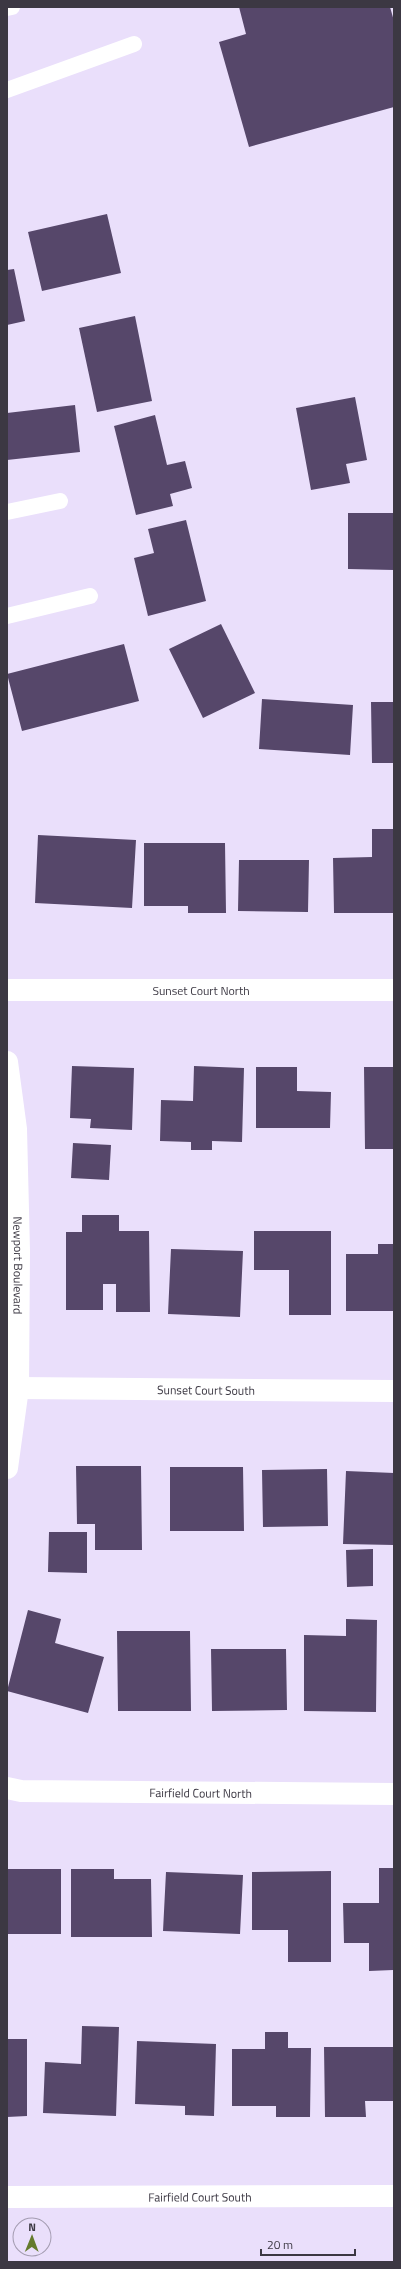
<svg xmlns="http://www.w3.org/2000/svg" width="401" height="2269" font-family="'Titillium Web',sans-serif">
<rect width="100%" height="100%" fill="#eadffb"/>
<path fill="#56476a" d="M239,7H390L394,21V107L249,147L219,42L246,34Z
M107,214L121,273L42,291L28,232Z
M14,269L25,321L7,325V270Z
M135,316L152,401L97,412L79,328Z
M355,397L367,460L346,464L350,483L311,490L296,408Z
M75,405L80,452L7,460V413Z
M155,415L167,465L185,461L192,488L170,494L173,506L136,515L114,426Z
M348,513H394V570L348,569Z
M186,520L206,601L148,616L134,558L154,553L148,529Z
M221,624L255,693L203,718L169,649Z
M124,644L139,701L22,731L7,674Z
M262,699L353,705L350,755L259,749Z
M371,702H394V763H372Z
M372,829H394V913H334L333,858L372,857Z
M38,835L136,840L132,908L35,903Z
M144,843H225L226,913H188V906H144Z
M239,860H309L308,912L238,911Z
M72,1066L134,1068L132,1130L90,1128L91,1119L70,1118Z
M194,1066L244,1068L242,1142L212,1141V1150H191V1142L160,1141L161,1100L193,1101Z
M256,1067H297V1091L331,1092L330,1128H256Z
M364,1067H394V1149H365Z
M73,1143L111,1145L109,1180L71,1178Z
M82,1215H119V1231H149L150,1312H116V1284H103V1310H66V1232H82Z
M254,1231H331V1315H289V1270H254Z
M378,1244H394V1311H346V1254H378Z
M171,1249L243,1251L240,1317L168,1314Z
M76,1466H141L142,1550H95V1524H77Z
M170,1467H243L244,1531H170Z
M327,1469L328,1526L263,1527L262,1470Z
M346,1471L394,1473V1545L343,1544Z
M49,1532H87V1573L48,1572Z
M373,1549V1586L347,1587L346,1550Z
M28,1610L61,1619L55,1643L104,1657L88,1713L7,1691Z
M346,1619L377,1620L376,1712L304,1711V1635L346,1636Z
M117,1631H190L191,1711H118Z
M211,1649H286L287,1710L212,1711Z
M379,1868H394L393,1970L369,1971V1943H344L343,1903H379Z
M7,1869H61V1934H7Z
M71,1869H114V1879H151L152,1937H71Z
M331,1871V1962H288V1930H252V1872Z
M166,1872L243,1875L240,1934L163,1931Z
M82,2026L119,2027L116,2116L43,2113L45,2062L81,2064Z
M265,2032H288V2048H311L310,2117H276V2106H232V2049H265Z
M7,2039H27V2116L7,2117Z
M137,2041L216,2044L214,2116L185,2115V2106L135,2104Z
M324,2047H394V2101H365L366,2117H325Z"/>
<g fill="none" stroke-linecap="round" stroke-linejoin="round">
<path stroke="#fff" stroke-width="16" d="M7,8L12,7
M7,90L134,44
M7,512L60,501
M7,616L90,596"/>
<g stroke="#fff" stroke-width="22">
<path id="s1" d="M7,990H394"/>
<path id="s2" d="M7,1062L16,1129L19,1251L18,1388L7,1468"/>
<path id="s3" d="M18,1388L394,1391"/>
<path id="s4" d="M7,1788L21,1791L394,1794"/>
<path id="s5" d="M7,2197L394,2196"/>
</g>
</g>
<g text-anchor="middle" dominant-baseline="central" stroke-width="4" stroke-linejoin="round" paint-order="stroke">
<g font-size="12" fill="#3c3843" stroke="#eadffb">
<text stroke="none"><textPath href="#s1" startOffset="194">Sunset Court North</textPath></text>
<text stroke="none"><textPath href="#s2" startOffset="204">Newport Boulevard</textPath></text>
<text stroke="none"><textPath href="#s3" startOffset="188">Sunset Court South</textPath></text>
<text stroke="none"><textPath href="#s4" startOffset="194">Fairfield Court North</textPath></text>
<text stroke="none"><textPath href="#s5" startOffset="193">Fairfield Court South</textPath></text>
</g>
</g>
<rect width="401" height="2269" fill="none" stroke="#3c3843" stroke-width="16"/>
<g transform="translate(32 2237) rotate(1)"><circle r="19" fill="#eadffb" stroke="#a49cb1"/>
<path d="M0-3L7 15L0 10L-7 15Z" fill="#657b2d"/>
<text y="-6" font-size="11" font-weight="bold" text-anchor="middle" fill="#3c3843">N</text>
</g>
<path d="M261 2249v6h94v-6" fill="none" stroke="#3c3843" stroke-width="2"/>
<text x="267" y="2249" font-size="12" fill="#3c3843" stroke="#eadffb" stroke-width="3" paint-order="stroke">20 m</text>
</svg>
